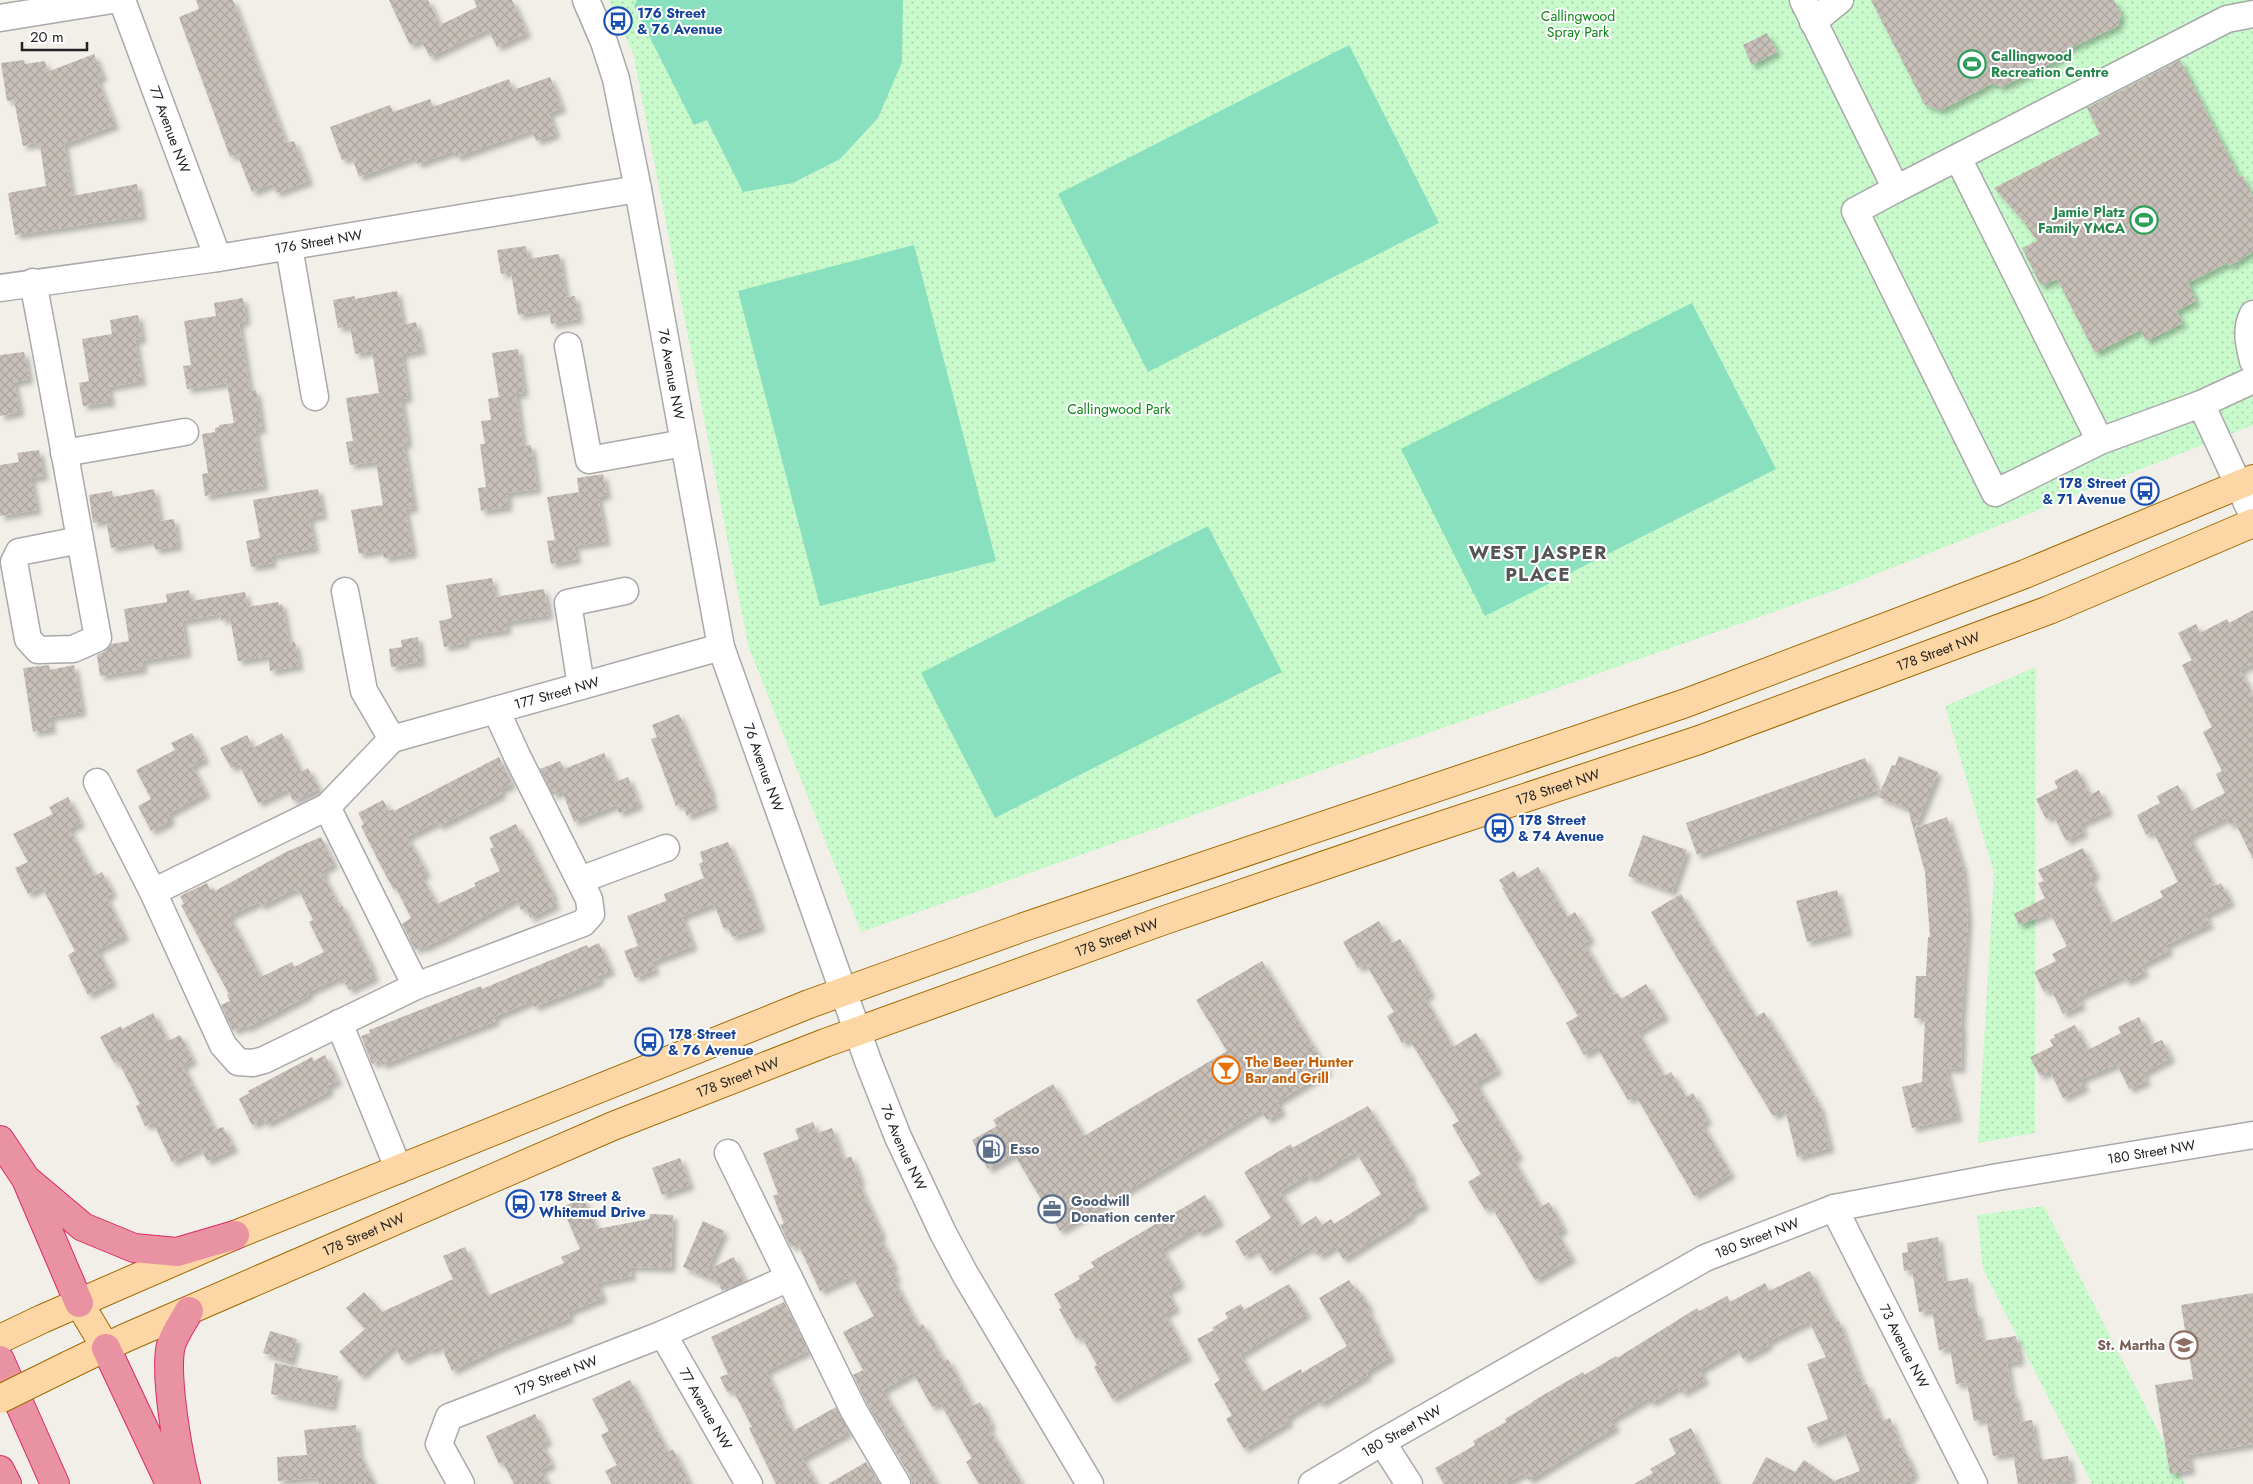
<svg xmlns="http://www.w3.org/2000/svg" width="2253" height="1484" font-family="Jost,sans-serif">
<defs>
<pattern id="park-dots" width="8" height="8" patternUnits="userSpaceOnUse" patternTransform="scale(1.25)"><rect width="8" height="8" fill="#c8facc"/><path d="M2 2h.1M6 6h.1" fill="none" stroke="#acd6af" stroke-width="1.8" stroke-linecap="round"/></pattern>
<pattern id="building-cross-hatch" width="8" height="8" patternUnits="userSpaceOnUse" patternTransform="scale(1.25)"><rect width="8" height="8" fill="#c7bfb8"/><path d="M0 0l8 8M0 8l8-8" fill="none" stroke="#aba49e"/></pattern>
<filter id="shadow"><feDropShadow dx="4.5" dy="4.5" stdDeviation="2.5" flood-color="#0004"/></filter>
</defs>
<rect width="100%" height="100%" fill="#f2efe9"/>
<path fill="url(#park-dots)" d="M609,0H2253V425L1836,590L861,932L748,645L633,53Z
M2036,667L2035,1133L1978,1143L1994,873L1945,706Z
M2044,1206L2185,1484H2092L1983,1269L1977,1215Z"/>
<path fill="#88e0be" d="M637,0H903L902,62L878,118L840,159L793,183L743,192L707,120L694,125L634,6Z
M1349,45L1439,223L1148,372L1058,194Z
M914,245L996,561L820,606L738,291Z
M1692,303L1776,469L1485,616L1401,449Z
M1208,526L1282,672L995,818L921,673Z"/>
<path fill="url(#building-cross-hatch)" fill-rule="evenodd" filter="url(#shadow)" d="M196,0H233L286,143L294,141L309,181L276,193L272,184L252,192L237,154L230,157L179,17L199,9Z
M389,0H428L440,25L477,7L474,0H512L527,33L497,47L488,29L430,57L421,40L410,45Z
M1871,0H2114L2121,14L2118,26L2062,52L2060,59L2001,87L1993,83L1941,110L1925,105Z
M1767,33L1777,52L1752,65L1743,45Z
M94,54L103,77L97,79L115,125L64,144L72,196L137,184L142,216L15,235L8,193L46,186L40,145L36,146L35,143L23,146L14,100L7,101L1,63L24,60L25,64L45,61L47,72Z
M2180,60L2239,177L2242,175L2253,196V252L2229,266L2227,263L2188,283L2196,301L2176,311L2183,323L2146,341L2140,330L2095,353L2057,279L2041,286L2022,248L2037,241L2024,222L1994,188L2100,134L2087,108Z
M550,77L562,108L549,113L556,134L536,141L532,130L456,157L454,151L417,164L415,157L359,177L352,157L342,160L330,127L390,105L393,112L430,99L433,107L509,79L513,90Z
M526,246L528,259L559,254L566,297L575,296L579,319L551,324L549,310L518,315L511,272L501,274L497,250Z
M397,291L403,325L416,322L422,350L402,354L408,398L401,399L408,443L403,444L414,508L405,509L413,553L384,558L382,550L359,554L351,510L383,505L376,462L350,465L346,442L353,441L346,398L379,393L372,351L355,354L350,326L338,328L333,300L355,296V299Z
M243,298L246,321L239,323L250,391L256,390L262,429L255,430L264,486L205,496L202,474L208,473L202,434L215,432V428L219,427V425L234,423L227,383L187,389L183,366L191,365L184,321L216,316L214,303Z
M138,315L142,339L135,340L142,381L108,387L111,402L83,406L79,383L89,381L82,339L112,334L110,320Z
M518,349L524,393L516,394L523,446L531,445L537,489L507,493L508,507L481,511L478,488L486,487L480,444H485L481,421L491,420L488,399L499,397L492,353Z
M24,352L29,379L14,382L20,412L0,416V355Z
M39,450L44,476L31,478L37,510L0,516V465L19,462L17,453Z
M603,474L607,495L598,497L606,541L574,546L577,559L551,564L547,541L555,540L547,497L579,492L577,478Z
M154,489L160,521L174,519L178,546L155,550L153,540L111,548L106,520L93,523L89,495L112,491L113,497Z
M318,489L323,515L309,518L315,548L271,556L273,563L251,567L246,541L260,538L253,500Z
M492,578L495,597L544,589L549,615L506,622L507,630L465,637L466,643L444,647L439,621L452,618L446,585Z
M189,590L191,601L245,592L248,607L278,602L279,605L282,604L289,643L295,642L299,666L270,671L268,656L238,661L230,618L221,620L220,614L182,621L187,653L142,661L143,669L100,676L97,655L104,652L111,644L129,641L124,609L167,602L166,594Z
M2253,610V664L2240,670L2253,696V859L2235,822L2230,825L2226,818L2189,836L2214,886L2221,883L2231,902L2205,915L2210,924L2166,945L2169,951L2141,965L2145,972L2126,982L2123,976L2078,997L2082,1005L2063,1014L2051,989L2044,992L2034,972L2056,961L2052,954L2067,946L2050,913L2019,925L2014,914L2045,898L2038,883L2044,881L2038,870L2083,848L2096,875L2090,879L2111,923L2163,897L2160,891L2178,882L2153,831L2146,835L2137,815L2160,803L2157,796L2178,785L2191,811L2225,793L2216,774L2222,771L2203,732L2212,727L2182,665L2192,660L2178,633L2196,624L2200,633L2227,619L2229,623Z
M418,637L421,662L391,667L389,649L402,647L401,640Z
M49,665L50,670L74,665L82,712L50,717L52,729L33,732L23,668Z
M679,714L712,793L710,794L714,805L687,816L682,804L676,806L651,739L657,737L652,725Z
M192,733L205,759L192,766L206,793L168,814L171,821L151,831L138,806L151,799L136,770L175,750L171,743Z
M282,733L301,772L308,768L319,789L293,801L287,789L258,803L239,764L231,768L220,748L247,735L253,748Z
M604,753L616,782L628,777L639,805L619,813L616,805L574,822L562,791L553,795L540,769L560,761L564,769Z
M1899,756L1938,772L1915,828L1947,817L1963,868L1968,918L1961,1026H1962L1961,1069L1946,1068L1958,1117L1912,1128L1902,1087L1922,1082L1925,1019L1914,1018L1916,976H1926L1928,937H1930L1925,872L1908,809L1878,797L1892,765L1895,766Z
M499,757L512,784L500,790L502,794L439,826L437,822L407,837L427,873L421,876L437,904L476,886L474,883L500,871L490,849L494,847L489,837L516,824L521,835L523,834L554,896L552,897L556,905L530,918L526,908L521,910L516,899L446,937L423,948L422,946L415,950L402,924L411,918L396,888L394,890L382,868L361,826L364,824L358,813L383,800L389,811L393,809L394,811Z
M1865,758L1878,790L1697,855L1686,823Z
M2077,769L2090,795L2099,790L2109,811L2080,824L2084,832L2066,841L2053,815L2046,819L2036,799L2058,788L2054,781Z
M68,797L81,823L69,829L94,876L102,872L113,893L106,897L125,936L97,950L113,982L88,995L68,955L75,951L42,887L28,894L15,868L28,862L13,834L53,814L49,807Z
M1643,835L1687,850L1672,892L1628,876Z
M321,837L334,864L323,870L325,874L323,875L339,906L342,905L348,918L371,965L370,966L375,977L349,990L343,979L339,981L338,978L308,992L309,995L266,1018L246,1028L244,1026L233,1031L221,1005L230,1001L227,995L229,994L181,905L184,904L180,896L207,883L210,890L214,888L215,891L286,852ZM295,889L296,891L299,890L313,920L309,922L324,952L294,967L292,962L261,977L229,916L259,902L261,906Z
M728,842L749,891L761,927L732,937L728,927L724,929L714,904L682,916L693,946L652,962L655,970L635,978L624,951L638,946L627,916L666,901L664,894L704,878L699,864L703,862L700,852Z
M1538,867L1567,917L1575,912L1591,939L1584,943L1614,995L1618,993L1621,999L1646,984L1665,1016L1638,1032L1664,1076L1671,1072L1686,1097L1693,1093L1708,1120L1702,1124L1731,1174L1694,1196L1636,1096L1628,1100L1597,1047L1584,1055L1566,1023L1578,1016L1502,888L1504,887L1499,880L1514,871L1518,879Z
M1837,890L1848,931L1807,942L1796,901Z
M1681,894L1756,1017L1764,1012L1788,1051L1820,1107L1830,1148L1797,1157L1785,1109L1773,1116L1676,956L1651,912Z
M1379,921L1392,943L1400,939L1431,993L1424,997L1453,1047L1476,1033L1498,1070L1476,1083L1519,1155L1513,1159L1541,1207L1549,1202L1564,1229L1557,1233L1572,1258L1535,1280L1491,1206L1485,1210L1468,1182L1481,1174L1452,1125L1459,1121L1409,1039L1402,1043L1387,1016L1394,1012L1366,964L1358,968L1343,942Z
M599,943L611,971L598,976L600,981L534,1007L532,1001L494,1017L496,1021L382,1065L380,1060L372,1064L361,1036L370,1033L369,1030L481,986L482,989L587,945L588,948Z
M1262,961L1328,1071L1277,1102L1282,1111L1267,1120L1261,1110L1060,1231L1014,1154L988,1169L972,1140L997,1126L993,1120L1053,1084L1084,1136L1227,1051L1196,1000Z
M153,1013L168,1041L180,1035L193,1060L183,1066L215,1130L223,1127L234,1148L207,1161L201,1148L172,1162L153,1123L145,1126L136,1106L140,1104L118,1061L114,1063L100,1037L121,1026L122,1029Z
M2139,1017L2152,1044L2162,1040L2171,1058L2143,1073L2147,1081L2129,1089L2117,1064L2081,1079L2085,1087L2063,1098L2050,1071L2040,1076L2030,1057L2053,1046L2050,1040L2055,1037L2054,1035L2075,1025L2088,1050L2121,1033L2118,1027Z
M325,1055L338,1081L327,1086L330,1091L266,1124L264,1119L252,1125L239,1099L249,1093L248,1091L312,1057L314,1061Z
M1368,1106L1412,1177L1410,1179L1425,1205L1410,1213L1412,1216L1343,1259L1335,1246L1319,1256L1314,1249L1311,1251L1309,1248L1270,1271L1256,1249L1244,1256L1235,1241L1271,1218L1244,1172L1291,1144L1292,1148ZM1356,1152L1381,1194L1334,1224L1331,1219L1322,1225L1316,1216L1301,1226L1280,1192L1308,1175L1310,1179Z
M813,1122L817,1133L832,1128L843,1160L851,1156L861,1181L858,1182L882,1234L879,1236L894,1265L891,1267L897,1278L893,1279L918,1326L923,1324L944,1361L948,1359L973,1406L980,1402L992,1425L988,1427L1022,1484H979L966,1462L972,1458L940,1403L932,1407L913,1373L883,1390L937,1484H912L910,1476L867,1404L853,1375L863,1370L843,1332L874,1316L852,1276L820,1291L798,1244L791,1247L780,1225L784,1223L773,1196L778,1194L763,1153L799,1139L795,1129Z
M680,1158L690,1185L662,1195L652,1168Z
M1205,1195L1220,1221L1199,1233L1196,1228L1162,1249L1181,1283L1167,1291L1176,1308L1165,1314L1188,1356L1112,1399L1094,1367L1097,1365L1081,1336L1076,1339L1059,1309L1062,1308L1054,1294L1080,1279L1078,1276L1094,1267L1091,1262Z
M583,1198L597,1229L649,1219L650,1214L673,1215L671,1268L630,1267L632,1276L597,1283L603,1298L568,1312L570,1318L496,1349L452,1371L441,1346L430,1351L429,1348L402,1361L395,1345L361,1376L339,1352L365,1329L346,1308L364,1292L382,1312L453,1279L443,1256L465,1247L487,1296L564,1263L561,1257L580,1249L562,1207Z
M703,1221L724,1231L707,1270L734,1257L745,1281L722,1291L718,1282L683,1267Z
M1938,1237L1944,1282L1968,1278L1973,1313L1977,1312L1982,1341L2016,1336L2020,1361L2007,1363L2012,1395H2015L2020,1422L2032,1420L2038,1458H2042V1460L2068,1456L2072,1480L2049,1484H2018L2013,1453L1993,1456L1986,1419L1974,1421L1967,1383L1956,1384L1950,1348L1939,1350L1932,1310L1919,1312L1912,1270L1904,1271L1902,1253L1908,1252L1907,1243Z
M1810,1271L1836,1322L1839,1321L1863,1385L1867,1384L1882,1421L1890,1418L1904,1454L1906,1453L1915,1475L1911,1476L1912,1479L1900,1484H1752L1766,1457L1795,1472L1804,1460L1834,1481L1860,1471L1844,1430L1813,1443L1807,1427L1828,1419L1807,1364L1826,1357L1809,1321L1767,1342L1769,1345L1743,1359L1737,1348L1700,1370L1705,1380L1682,1393L1678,1387L1651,1403L1648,1398L1611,1420L1616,1427L1529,1480L1524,1473L1505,1484H1444L1435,1468L1475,1445L1473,1441L1506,1422L1505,1419L1533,1402V1401L1583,1372L1584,1375L1616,1356L1617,1358L1697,1308L1699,1311L1727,1296L1730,1302L1765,1283L1769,1291Z
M1349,1280L1355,1289L1357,1288L1370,1308L1367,1310L1376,1324L1375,1326L1391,1357L1366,1372L1368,1375L1320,1404L1317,1399L1287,1417L1289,1422L1244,1449L1226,1419L1232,1415L1214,1384L1220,1380L1197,1339L1214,1330L1212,1328L1228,1318L1225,1313L1241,1304L1244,1310L1289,1284L1307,1314L1240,1355L1262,1392L1301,1369L1302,1373L1347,1346L1319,1298Z
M2253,1293V1444L2188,1455L2191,1470L2170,1474L2155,1385L2193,1379L2181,1305Z
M784,1302L808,1351L766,1371L780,1400L778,1401L793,1431L836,1407L849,1432L802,1458L817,1484H776L749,1428L752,1427L733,1390L727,1392L720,1377L728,1374L711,1337Z
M270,1331L297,1339L291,1362L263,1353Z
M275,1363L338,1376L332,1407L271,1394Z
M630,1380L668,1452L673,1449L690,1484H612L605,1471L617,1465L601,1435L609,1431L592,1399Z
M535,1414L548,1441L541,1444L552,1464L541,1470L548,1484H514L503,1462L499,1464L486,1436Z
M356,1425L359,1453L374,1484H319L316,1478L278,1481L277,1457L307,1455L304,1430Z
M1691,1428L1718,1484H1634L1653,1473L1650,1469L1676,1454L1669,1439Z
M866,1462L880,1484H828Z"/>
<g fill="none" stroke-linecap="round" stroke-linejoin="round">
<g stroke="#a9a9a9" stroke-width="29">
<g id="minor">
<path id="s1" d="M122,0L218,258"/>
<path id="s2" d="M586,0L604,42L616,79L638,189L721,647L868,1061L898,1137L943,1233L965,1274L1090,1484"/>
<path d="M1803,0L1896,189L2227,19L2253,14"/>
<path d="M0,18L112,0"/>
<path d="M1813,22L1840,0"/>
<path d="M1958,158L2100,441"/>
<path d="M1896,189L1855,211L1995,493L2100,441L2201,404L2253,516"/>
<path d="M289,247L315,397"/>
<path d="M33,282C56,401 76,519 98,638L73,649L38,650L28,639L14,562L19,552L80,540"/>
<path id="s3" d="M0,288L218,258L638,189"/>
<path d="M2253,314C2245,330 2249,344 2253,361"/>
<path d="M568,346L589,460L684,443"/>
<path d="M2201,404L2253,380"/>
<path d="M64,453L185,432"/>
<path d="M345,591L364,691L392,739"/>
<path d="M581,686L568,603L625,591"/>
<path id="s4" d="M392,739L721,647"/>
<path d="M97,782L153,892L327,807L392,739"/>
<path d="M327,807L416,986"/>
<path d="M580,880L666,848"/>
<path d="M153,892L223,1045L238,1062L253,1063L264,1060L416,986L583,923L591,914L589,899L517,756L496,710"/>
<path d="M339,1023L399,1170"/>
<path d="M728,1153L854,1411L897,1484"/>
<path id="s5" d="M1834,1208L1974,1484"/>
<path id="s6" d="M663,1334L749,1484"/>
<path d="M1382,1442L1409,1484"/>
<path id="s7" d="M461,1484L439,1444L449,1417L663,1334L789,1278"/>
<path id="s8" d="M1312,1484L1382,1442L1705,1258L1834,1208L1998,1177L2253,1135"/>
</g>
</g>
<g stroke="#a06b00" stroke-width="30">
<g id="major">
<path d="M79,1303L106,1348"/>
<path d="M0,1339L42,1319L235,1235L809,1004L1021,928L1686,703L2025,574L2253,479"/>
<path id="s9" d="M69,1365L125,1338L613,1126L825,1043L1162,921L1407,837L1699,740L2049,610L2253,523"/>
</g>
</g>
<g stroke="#dc2a67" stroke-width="30">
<path id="highway" d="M0,1140L26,1179L79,1303
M26,1179L83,1227L134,1248L177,1252L235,1235
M106,1348L170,1484
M0,1360L55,1484
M0,1470L7,1484
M186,1484C178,1454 164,1374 171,1345C175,1333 183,1322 189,1311"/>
</g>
<use href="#minor" stroke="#fff" stroke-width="26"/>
<use href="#major" stroke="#fcd6a4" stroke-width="28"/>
<use href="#highway" stroke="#e892a2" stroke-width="28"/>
<g stroke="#a06b00" stroke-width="30" stroke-linecap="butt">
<path id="major-bridge" d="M0,1399L69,1365"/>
</g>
<use href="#major-bridge" stroke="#fcd6a4" stroke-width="28"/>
</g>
<defs>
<g id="bus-ring" transform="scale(1.4375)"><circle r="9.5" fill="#fff" stroke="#1a4fb4" stroke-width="1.5"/><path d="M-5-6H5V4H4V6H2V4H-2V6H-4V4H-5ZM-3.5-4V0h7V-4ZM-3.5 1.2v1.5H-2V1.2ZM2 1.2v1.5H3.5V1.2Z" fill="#1a4fb4"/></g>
<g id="stadium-ring" transform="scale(1.4375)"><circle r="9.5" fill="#fff" stroke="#2e9e5b" stroke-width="1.5"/><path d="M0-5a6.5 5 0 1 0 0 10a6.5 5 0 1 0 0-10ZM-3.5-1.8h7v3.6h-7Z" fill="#2e9e5b"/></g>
<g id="bar-ring" transform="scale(1.4375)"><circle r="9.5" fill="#fff" stroke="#e8710a" stroke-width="1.5"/><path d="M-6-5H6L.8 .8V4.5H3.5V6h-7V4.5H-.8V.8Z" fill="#e8710a"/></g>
<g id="fuel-ring" transform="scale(1.4375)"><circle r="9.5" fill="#fff" stroke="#5c6f8a" stroke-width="1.5"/><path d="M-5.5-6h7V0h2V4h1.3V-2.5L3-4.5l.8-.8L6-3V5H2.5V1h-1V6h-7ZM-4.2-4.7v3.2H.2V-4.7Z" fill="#5c6f8a"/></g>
<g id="office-ring" transform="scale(1.4375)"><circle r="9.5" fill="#fff" stroke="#5c6f8a" stroke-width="1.5"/><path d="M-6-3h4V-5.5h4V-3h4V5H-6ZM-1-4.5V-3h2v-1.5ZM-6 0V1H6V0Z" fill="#5c6f8a"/></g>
<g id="school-ring" transform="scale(1.4375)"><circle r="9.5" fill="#fff" stroke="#8d6e63" stroke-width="1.5"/><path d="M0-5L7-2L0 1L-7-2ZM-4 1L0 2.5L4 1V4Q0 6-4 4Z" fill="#8d6e63"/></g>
</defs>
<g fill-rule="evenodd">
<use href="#bus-ring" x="618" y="21"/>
<use href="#stadium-ring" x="1972" y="64"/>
<use href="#stadium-ring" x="2144" y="220"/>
<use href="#bus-ring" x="2145" y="491"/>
<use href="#bus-ring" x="1499" y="828"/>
<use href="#bus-ring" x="649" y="1042"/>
<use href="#bar-ring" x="1226" y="1070"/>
<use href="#fuel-ring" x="991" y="1149"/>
<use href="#bus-ring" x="520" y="1204"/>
<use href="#office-ring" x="1052" y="1209"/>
<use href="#school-ring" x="2184" y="1345"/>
</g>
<g text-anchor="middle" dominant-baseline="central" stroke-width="4" stroke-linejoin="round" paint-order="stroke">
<g font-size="14" font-weight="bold" fill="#164399" stroke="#fff" text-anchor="start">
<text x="637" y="13">176 Street<tspan x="637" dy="16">&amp; 76 Avenue</tspan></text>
<text x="2126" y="483" text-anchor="end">178 Street<tspan x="2126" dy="16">&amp; 71 Avenue</tspan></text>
<text x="1518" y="820">178 Street<tspan x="1518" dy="16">&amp; 74 Avenue</tspan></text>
<text x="668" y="1034">178 Street<tspan x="668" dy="16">&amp; 76 Avenue</tspan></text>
<text x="539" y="1196">178 Street &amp;<tspan x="539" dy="16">Whitemud Drive</tspan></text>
</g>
<g font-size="14" fill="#0c8416" stroke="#fff">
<text x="1578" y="16">Callingwood<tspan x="1578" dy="16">Spray Park</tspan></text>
<text x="1119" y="409">Callingwood Park</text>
</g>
<g font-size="14" font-weight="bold" fill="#27864d" stroke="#fff" text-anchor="start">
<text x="1991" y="56">Callingwood<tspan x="1991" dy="16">Recreation Centre</tspan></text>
<text x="2125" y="212" text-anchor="end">Jamie Platz<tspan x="2125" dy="16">Family YMCA</tspan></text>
</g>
<g font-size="14" fill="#222" stroke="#fff">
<text stroke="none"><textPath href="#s1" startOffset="138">77 Avenue NW</textPath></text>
<text stroke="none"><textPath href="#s3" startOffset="322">176 Street NW</textPath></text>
<text stroke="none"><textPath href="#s2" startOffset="385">76 Avenue NW</textPath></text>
<text stroke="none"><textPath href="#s9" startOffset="2002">178 Street NW</textPath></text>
<text stroke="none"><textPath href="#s4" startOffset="171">177 Street NW</textPath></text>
<text stroke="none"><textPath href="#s2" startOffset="790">76 Avenue NW</textPath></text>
<text stroke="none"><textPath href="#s9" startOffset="1598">178 Street NW</textPath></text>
<text stroke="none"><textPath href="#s9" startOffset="1132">178 Street NW</textPath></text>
<text stroke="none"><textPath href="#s9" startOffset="728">178 Street NW</textPath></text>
<text stroke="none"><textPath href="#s2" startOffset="1195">76 Avenue NW</textPath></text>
<text stroke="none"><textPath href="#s8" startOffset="914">180 Street NW</textPath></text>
<text stroke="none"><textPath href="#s9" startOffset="322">178 Street NW</textPath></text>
<text stroke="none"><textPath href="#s8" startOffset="509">180 Street NW</textPath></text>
<text stroke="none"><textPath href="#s5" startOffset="155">73 Avenue NW</textPath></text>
<text stroke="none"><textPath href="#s7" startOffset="189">179 Street NW</textPath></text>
<text stroke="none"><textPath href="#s6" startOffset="86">77 Avenue NW</textPath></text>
<text stroke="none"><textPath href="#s8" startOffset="104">180 Street NW</textPath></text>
</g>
<g font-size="14" font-weight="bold" fill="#c56008" stroke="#fff" text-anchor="start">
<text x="1245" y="1062">The Beer Hunter<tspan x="1245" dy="16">Bar and Grill</tspan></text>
</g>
<g font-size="14" font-weight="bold" fill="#4e5e75" stroke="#fff" text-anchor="start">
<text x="1010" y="1149">Esso</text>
<text x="1071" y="1201">Goodwill<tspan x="1071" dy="16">Donation center</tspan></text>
</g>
<g font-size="14" font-weight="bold" fill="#785e54" stroke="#fff" text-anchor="end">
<text x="2165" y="1345">St. Martha</text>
</g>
<g font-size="19" font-weight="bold" letter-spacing="1" fill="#555" stroke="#fff">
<text x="1538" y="552">WEST JASPER<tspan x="1538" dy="22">PLACE</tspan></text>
</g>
</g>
<path d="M22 42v8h65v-8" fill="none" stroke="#222222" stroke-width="2.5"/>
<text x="30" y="42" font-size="15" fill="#222222" stroke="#ffffff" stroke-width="4" paint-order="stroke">20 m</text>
</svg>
